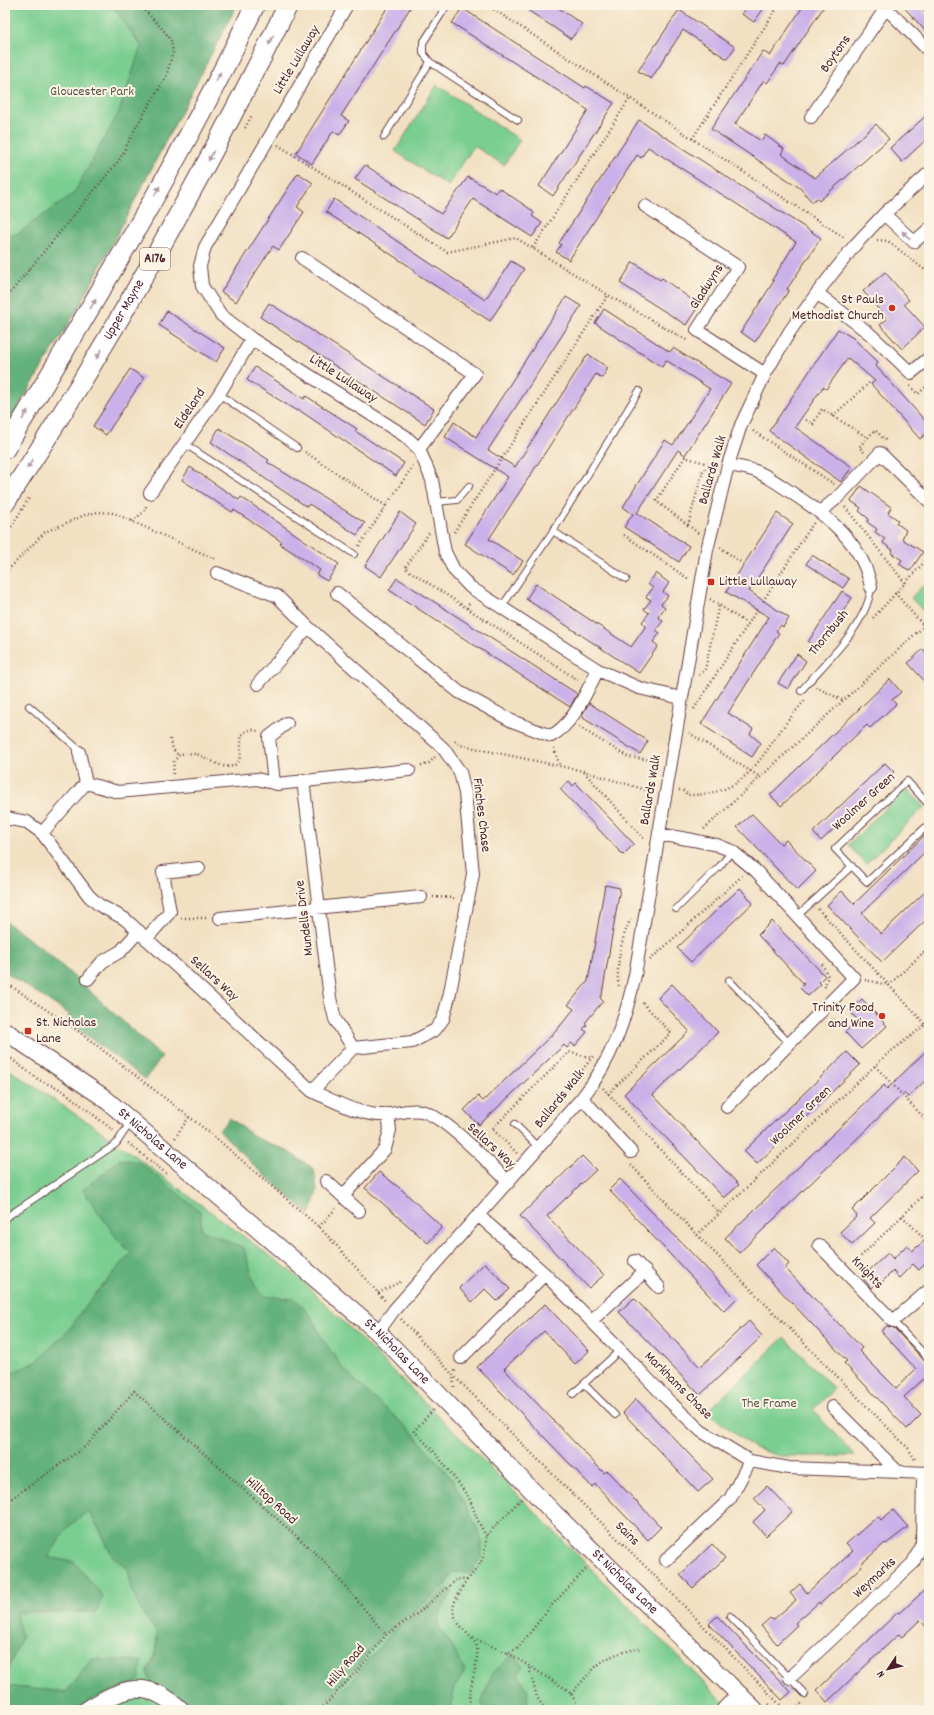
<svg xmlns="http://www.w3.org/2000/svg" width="934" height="1715" font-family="Dekko,sans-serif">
<rect width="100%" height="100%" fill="#fcf5e5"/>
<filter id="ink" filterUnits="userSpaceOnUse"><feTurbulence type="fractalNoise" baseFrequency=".025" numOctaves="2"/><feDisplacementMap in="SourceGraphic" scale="8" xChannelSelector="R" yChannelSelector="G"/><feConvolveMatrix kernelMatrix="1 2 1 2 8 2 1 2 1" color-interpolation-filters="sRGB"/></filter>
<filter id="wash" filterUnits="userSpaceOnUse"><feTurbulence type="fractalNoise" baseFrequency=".012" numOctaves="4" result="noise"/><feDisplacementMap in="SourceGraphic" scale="16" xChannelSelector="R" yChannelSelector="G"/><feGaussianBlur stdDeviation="0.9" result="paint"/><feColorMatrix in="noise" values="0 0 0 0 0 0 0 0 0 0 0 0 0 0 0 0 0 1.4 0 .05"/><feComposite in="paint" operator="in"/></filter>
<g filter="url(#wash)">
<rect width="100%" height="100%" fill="#f2e0c2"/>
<path fill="#7ace91" stroke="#62765e" d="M5,5H237L81,303L5,429Z
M437,85L520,140L504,165L474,146L448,186L395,151Z
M929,579V617L911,598Z
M906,788L924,807L866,864L848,845Z
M5,1067L105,1134L296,1275L522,1499L731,1710H5Z
M784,1337L834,1389L813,1410L855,1456H780L754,1448L707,1412Z"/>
<path fill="#63b17b" stroke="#566853" d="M112,5H237L81,303L5,429V236L17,234L74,193L119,112L141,46Z
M5,921L49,954L162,1057L145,1079L68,1022L69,1014L5,972Z
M230,1118L255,1137L287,1151L314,1169L317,1191L310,1215L253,1165L219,1130Z
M120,1159L139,1162L201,1212V1230L244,1248L255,1286L264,1296L295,1299L311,1316L323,1340L343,1368L364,1389L411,1431L452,1479L475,1523L482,1541V1554L471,1573L452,1572L446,1585L415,1611L382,1634L351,1674L317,1710H191L171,1694L151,1682L147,1672L156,1654L157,1632C138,1610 133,1597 128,1569L112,1556L101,1532L88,1511L68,1527L48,1557L74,1562L103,1596L96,1612H15L22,1637L8,1669H5V1376L36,1362L69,1330L86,1305L131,1253L118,1240L83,1190Z
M444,1590L453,1591L441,1610L438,1626L451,1644L465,1671L455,1687L450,1710H322L353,1679L393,1631L418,1613Z
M513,1654L523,1665L518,1675L528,1690L527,1710H483L482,1702L491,1675Z
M92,1659L142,1661L139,1681L96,1697L73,1710H5V1686L66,1692Z"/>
<g id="blocks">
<path fill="#cab1e9" d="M389,5H412L341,116L349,121L339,135L333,131L312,164L296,153Z
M520,5H554L582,24L571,39Z
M748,5H766L754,22L742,14Z
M804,5H825L784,66L780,64L767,83L764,80L735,124L761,141L765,135L784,149L781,154L815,178L876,124L889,139L819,201L817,198L812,202L800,188L711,129L763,51L770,56Z
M902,5H918L929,17V35Z
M462,8L585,88L586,86L614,103L553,196L539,186L588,110L452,23Z
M679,10L735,47L727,59L683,30L651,79L638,71Z
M929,113V137L902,162L890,148Z
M639,120L821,238L787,289L789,290L755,342L741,332L774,281L772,280L796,242L648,147L641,158L637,155L569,260L556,252L561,245L559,243Z
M365,165L441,214L468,177L496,193L499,188L530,209L534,213L532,216L542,223L532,237L473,199L447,238L355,179Z
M298,173L313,183L297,207L304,212L279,250L273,246L236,302L221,292Z
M334,199L485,300L511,261L524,269L490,321L414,272L415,270L326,212Z
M633,262L660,280L662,278L699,305L686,325L620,283Z
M885,272L909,300L904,304L925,327L902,349L880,325L887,319L863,291Z
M566,297L581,306L488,450L515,467L588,354L608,368L602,378L596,374L489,539L523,561L513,575L465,544L508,477L445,437L454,422L476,437Z
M269,303L434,409L425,424L260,317Z
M604,309L670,352L673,348L731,384L685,455L678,450L637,513L689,546L679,562L624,527L633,514L623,507L665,440L673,445L710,389L666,360L662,367L595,323Z
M167,311L225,348L216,362L159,325Z
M838,329L853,338L874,358L878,362L876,366L929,425V431L920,439L871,384L875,381L848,358L826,389L823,387L795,427L852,467L841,482L769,431Z
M255,367L304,399L306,396L357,429L355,431L404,463L396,476L299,410L297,411L247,380Z
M130,369L144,378L106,435L93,426Z
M219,428L269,460L267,462L365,523L357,535L309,504L307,507L211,442Z
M190,467L239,500L241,497L339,564L327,581L317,575L320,570L280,544L282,542L234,510L232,512L182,480Z
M861,486L891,507L888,513L898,520L896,523L906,530L902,539L923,552L910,571L899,564L902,560L891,553L893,550L883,543L885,539L875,532L877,529L867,522L869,519L859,511L861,508L851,501Z
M400,512L416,524L381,577L365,566Z
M777,513L793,524L749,591L789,618L783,627L781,625L776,631L779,633L728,713L753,729L750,734L761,743L752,757L701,724L769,617L726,592Z
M812,555L849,579L843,588L806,564Z
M656,573L669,583L663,592L668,596L661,604L665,607L658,617L663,621L656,630L660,633L653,642L658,646L639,673L526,599L536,584L631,647L646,626L642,622L649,613L644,609L651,600L646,597L653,588L648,584Z
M397,578L576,693L577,694L570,707L389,590Z
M842,591L852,598L819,648L808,642Z
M923,649L929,656V686L908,663Z
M797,654L806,661L788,689L778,683Z
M890,679L901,692L892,700L896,704L870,728L867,725L781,806L770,795Z
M589,703L648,741L640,754L583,718L584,716L582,715Z
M885,763L894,772L821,841L813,832Z
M569,781L573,786L576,783L634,844L623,855L560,789Z
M752,814L781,844L786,840L816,871L797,890L737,827Z
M929,831V848L862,913L881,934L929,888V917L882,962L827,905L842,891L854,904Z
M605,885L620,888L602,995L600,998L603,1001L585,1023L587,1025L583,1029L587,1032L575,1046L571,1043L567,1048L564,1045L479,1125L464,1110L478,1096L483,1101L556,1031L574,1009L568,1005L588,981Z
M740,888L753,903L691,962L677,948Z
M772,921L825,976L819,982L821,984L808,996L800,988L804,984L758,935Z
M672,984L718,1032L653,1095L739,1185L724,1198L624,1094L689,1031L658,998Z
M862,999L887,1026L861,1049L845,1032L858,1020L849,1011Z
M929,1048V1077L908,1097L904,1093L739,1253L725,1238L884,1085L887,1089Z
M847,1052L860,1065L757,1164L744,1151Z
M582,1156L596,1170L547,1216L604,1275L589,1288L520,1216Z
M905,1157L918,1171L870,1218L875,1223L852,1245L840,1232L857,1216L852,1210Z
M379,1172L401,1189L442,1227L428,1243L365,1188Z
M620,1179L736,1299L724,1311L609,1190Z
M929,1237V1260L919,1270L913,1264L899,1278L893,1271L879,1285L876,1283L871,1288L862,1277L888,1253L893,1259L907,1245L912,1251Z
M774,1247L789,1264L785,1268L862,1348L859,1351L896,1388L916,1369L881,1331L887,1326L894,1328L929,1366V1374L904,1397L921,1415L907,1429L844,1363L847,1361L756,1265Z
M485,1263L510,1289L497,1301L485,1289L472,1302L459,1288Z
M634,1298L700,1367L749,1321L762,1336L700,1395L619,1312Z
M545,1304L589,1351L575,1364L544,1331L504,1369L604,1473L607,1471L661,1527L648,1540L595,1484L592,1487L477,1367Z
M636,1399L713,1479L698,1492L623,1413Z
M767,1486L792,1512L766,1536L753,1522L765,1510L754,1498Z
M893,1510L908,1527L886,1544L885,1543L861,1564L862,1566L820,1604L819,1602L795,1623L797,1625L777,1644L761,1626L770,1618L773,1620L796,1600L790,1593L800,1584L807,1593L853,1551L846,1544L878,1516L881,1520Z
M712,1544L725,1558L693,1588L680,1575Z
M929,1586V1630L920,1620L902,1637L899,1634L827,1702L817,1690L898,1612L900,1613Z
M717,1616L791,1692L782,1700L709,1624Z"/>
</g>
</g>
<g filter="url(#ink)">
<use href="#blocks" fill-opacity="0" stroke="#633c42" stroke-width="1"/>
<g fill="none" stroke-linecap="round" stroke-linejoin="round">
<g stroke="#633c42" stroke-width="8">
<path id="lane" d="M447,5L423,43V53L430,62L518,120
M384,137L430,62
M219,394L297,448
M185,444L354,554
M436,502L457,500L469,486
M553,531L626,579
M501,608L553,531L639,391
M801,691C825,662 868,625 871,587
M29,706L76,747L79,752
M929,805L907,781L835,849L867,882L929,824
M676,909L720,866L732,851
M797,916L852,866
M729,980L790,1044
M515,1124L539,1148
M5,1218L116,1144L130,1123
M893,1321L929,1359
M584,1384L615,1415
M573,1394L620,1350
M730,1616L805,1694"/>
</g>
<g stroke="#633c42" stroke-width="14">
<path id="street" d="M347,5L205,247L200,266L202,286L221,315L252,339L405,436L419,449L432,480L445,552L454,570L470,587L598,670L639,688L681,698
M811,117L886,8L929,51
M645,206L738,267L697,330L765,374
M884,214L914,242L929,229
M302,258L475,374L419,449
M817,293L870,334L911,373L929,358
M728,465C738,467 749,468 758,472C771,478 783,487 795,495C830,518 863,544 871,587
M150,493L219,394L252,339
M820,512L837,498L880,453L929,501
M217,573L277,596L308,627L443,748L460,772L465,793L473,874L449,997L443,1019L435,1030L412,1042L353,1048L312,1091
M337,593L459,692L512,721L551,736C575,723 585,693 598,670
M258,684L308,627
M79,752L86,783
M303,780L330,998L335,1019L353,1048
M86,783L118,792L257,779L277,784L409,770
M274,783L269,737L287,723
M5,818L27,822L42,833L86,783
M42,833L89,896L99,905L125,919L312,1091C332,1100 355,1113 378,1115C393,1116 407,1108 421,1111C445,1116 489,1164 509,1182
M659,834L693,840L717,845L732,851L756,871L854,978L727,1107
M220,918L421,897
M146,939L170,912L163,872L199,868
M88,979L102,962L121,951L139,931
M582,1098L631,1152
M326,1181L359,1211
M343,1196L385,1149L390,1130L388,1114
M479,1216L545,1274L620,1350L668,1400L701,1431L750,1461L789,1468L929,1473
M819,1245L893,1321L929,1290
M635,1261L659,1287
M591,1321L645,1271
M378,1332L394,1310L582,1098C612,1060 625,1021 635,975L707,550L728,465L741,425L765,374L790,331L817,293L855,245L884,214L929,173
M461,1358L545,1274
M833,1407L897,1471
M666,1560L730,1499L750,1461
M790,1678L913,1563L922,1543L923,1473"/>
</g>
<g stroke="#633c42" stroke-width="19">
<g id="secondary">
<path id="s1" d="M5,1031L103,1097L378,1332L555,1514L755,1710"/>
<path d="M87,1710C123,1687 147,1678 181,1710"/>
<path d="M725,1710L740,1695"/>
</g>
</g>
<g stroke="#633c42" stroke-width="21">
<g id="primary">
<path d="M5,449C93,304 182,159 255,5"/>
<path id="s2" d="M5,503C110,343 203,177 288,5"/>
</g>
</g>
<path stroke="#633c42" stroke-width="2.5" stroke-dasharray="1 3" stroke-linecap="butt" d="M487,5L845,238
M245,128L252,115
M692,139L779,5
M278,145L447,252L516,238L608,295L688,341
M877,240L888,241L926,271L929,268
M533,248L630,98
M5,299L120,159L136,127L166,77L173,52L171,41L166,33L140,5
M910,386L918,394L929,384
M833,416L869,383
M806,420L813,424L822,409L868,438
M753,431L834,484
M305,452L386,506
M864,452L859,447L875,430L887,442
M845,507L905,583
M132,521L144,512L147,504
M688,525L656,501L685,457L711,465
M454,532L608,295
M429,533L405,568L578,680
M698,533L688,525L703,470L715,464
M624,535L690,580
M5,537L29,498
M359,546L413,466
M720,547L743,564
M5,573L45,532L85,515L98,512L114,513L217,560
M895,593L929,632
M710,599L748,624
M763,601L814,522
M467,608L470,601
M873,618L929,557
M699,675L705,670L719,604
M816,687L844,701
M694,709L757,610
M579,727L628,757L659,761
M689,733L760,777
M170,739L173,749L178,755
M455,741L460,745L583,771L653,792
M554,748L560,767
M421,766L429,763L435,757
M584,772L645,840
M173,774L174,761L180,754C187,753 193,753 199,755C211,759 233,778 240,757C242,750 240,742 242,735C247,729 251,729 258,731
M679,790L685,791L687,795C736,795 751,774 776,737C785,724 795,712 805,700
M704,829L924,626
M433,897L456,898
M818,909L926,1025
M181,918H208
M923,953L929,959
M650,960L742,876
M822,964L828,976L824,989
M865,980L889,985L929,947
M5,982L78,1031L210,1133L319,1227L338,1247L386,1302
M619,986C615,970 622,931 632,918
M5,1054L39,1080L62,1090L114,1131
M875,1066L929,1123
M603,1088L720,1214
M608,1094L671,1033L641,1001
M555,1109L559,1099L594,1055
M175,1138L189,1117
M128,1143L168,1175
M517,1153L492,1129L569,1052L591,1058
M631,1165L700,1238L908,1448L916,1461
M902,1216L929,1243
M319,1227L337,1207
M697,1235L885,1056L929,1022
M855,1262L929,1190
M378,1293L402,1281
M401,1319L453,1375L651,1572L785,1710
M454,1387L453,1375L456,1369
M433,1410L414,1431L437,1455L462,1488L469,1498L479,1523L486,1536
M5,1503L86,1446L134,1391L324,1561L386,1635
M467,1580C454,1602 445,1610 465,1631C470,1637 476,1641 477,1649C478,1663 473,1675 471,1688C469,1695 470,1703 470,1710
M473,1638L508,1653L518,1648L551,1606L588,1567
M508,1653L569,1691L576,1702L578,1710
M529,1668L537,1697L545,1710
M571,1694C598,1664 601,1655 642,1648
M769,1704L776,1710
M320,1710L361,1667L386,1635L418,1613L457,1579L467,1580C480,1566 487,1556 486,1536L521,1499
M795,1710L803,1702"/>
<use href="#lane" stroke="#fff" stroke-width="6"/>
<use href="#street" stroke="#fff" stroke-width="12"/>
<use href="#secondary" stroke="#fff" stroke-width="17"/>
<use href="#primary" stroke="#fff" stroke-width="19"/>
</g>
<defs><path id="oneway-solid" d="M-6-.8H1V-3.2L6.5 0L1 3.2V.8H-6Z"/></defs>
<g fill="#ae9aa0">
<use href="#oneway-solid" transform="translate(271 40) rotate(116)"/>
<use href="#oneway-solid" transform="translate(218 77) rotate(-63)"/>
<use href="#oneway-solid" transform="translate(211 156) rotate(118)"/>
<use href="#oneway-solid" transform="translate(157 191) rotate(-60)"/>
<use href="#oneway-solid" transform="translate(906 235) rotate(-137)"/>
<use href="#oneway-solid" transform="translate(93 304) rotate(-59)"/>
<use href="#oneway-solid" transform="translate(99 354) rotate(121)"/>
<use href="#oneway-solid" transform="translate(25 415) rotate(-59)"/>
<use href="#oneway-solid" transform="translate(30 464) rotate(122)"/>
</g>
</g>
<g fill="#c8321e" stroke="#fcf5e5" stroke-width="1.5">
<circle cx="892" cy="308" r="4"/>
<rect x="707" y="578" width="8" height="8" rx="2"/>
<circle cx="882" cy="1016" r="4"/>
<rect x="24" y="1027" width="8" height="8" rx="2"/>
</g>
<g text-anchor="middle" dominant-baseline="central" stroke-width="4" stroke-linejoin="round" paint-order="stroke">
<rect fill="#fcf5e5" stroke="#7f5f63" stroke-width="1" x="140" y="248" width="30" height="22" rx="3"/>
<g font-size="13" font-weight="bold" fill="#4a1f2b">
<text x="155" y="259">A176</text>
</g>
<g font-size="14" fill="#4a1f2b" stroke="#fcf5e5">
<text transform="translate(836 54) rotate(-55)">Boytons</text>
<text transform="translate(297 60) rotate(-59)">Little Lullaway</text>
<text transform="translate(707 287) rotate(-57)">Gladwyns</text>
<text stroke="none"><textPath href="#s2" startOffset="227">Upper Mayne</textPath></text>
<text transform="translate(343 379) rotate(33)">Little Lullaway</text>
<text transform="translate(190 409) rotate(-56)">Eldeland</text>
<text transform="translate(713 470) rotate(-74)">Ballards Walk</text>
<text transform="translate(829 633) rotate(-51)">Thornbush</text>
<text transform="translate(651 790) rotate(-80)">Ballards Walk</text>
<text transform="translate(864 802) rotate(-42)">Woolmer Green</text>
<text transform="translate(481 815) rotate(83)">Finches Chase</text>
<text transform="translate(305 918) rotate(-97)">Mundells Drive</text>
<text transform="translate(214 979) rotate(42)">Sellars Way</text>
<text transform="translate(560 1099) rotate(-51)">Ballards Walk</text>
<text transform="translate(801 1116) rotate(-44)">Woolmer Green</text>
<text stroke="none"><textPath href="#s1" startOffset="183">St Nicholas Lane</textPath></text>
<text transform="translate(491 1146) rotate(42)">Sellars Way</text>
<text transform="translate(867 1273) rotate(46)">Knights</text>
<text stroke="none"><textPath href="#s1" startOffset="507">St Nicholas Lane</textPath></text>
<text transform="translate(678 1386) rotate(45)">Markhams Chase</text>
<text transform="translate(271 1501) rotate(42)">Hilltop Road</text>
<text transform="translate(627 1534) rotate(45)">Sains</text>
<text transform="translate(875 1578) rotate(-43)">Weymarks</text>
<text stroke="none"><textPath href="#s1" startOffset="831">St Nicholas Lane</textPath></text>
<text transform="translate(346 1666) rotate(-49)">Hilly Road</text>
</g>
<g font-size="14" fill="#58544a" stroke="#fcf5e5">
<text x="92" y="92">Gloucester Park</text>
<text x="769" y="1404">The Frame</text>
</g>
<g font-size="14" fill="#4a1f2b" stroke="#fcf5e5" text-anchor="end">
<text x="884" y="300">St Pauls<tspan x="884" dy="16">Methodist Church</tspan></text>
<text x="719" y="582" text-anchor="start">Little Lullaway</text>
<text x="874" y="1008">Trinity Food<tspan x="874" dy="16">and Wine</tspan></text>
<text x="36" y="1023" text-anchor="start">St. Nicholas<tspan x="36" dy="16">Lane</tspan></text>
</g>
</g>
<rect width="934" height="1715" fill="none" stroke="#fcf5e5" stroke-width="20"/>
<g transform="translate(888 1669) rotate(235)" stroke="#fcf5e5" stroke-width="3" paint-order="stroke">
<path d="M0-3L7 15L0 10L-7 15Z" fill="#4a1f2b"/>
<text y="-6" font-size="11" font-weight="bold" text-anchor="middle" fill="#4a1f2b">N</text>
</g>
</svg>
